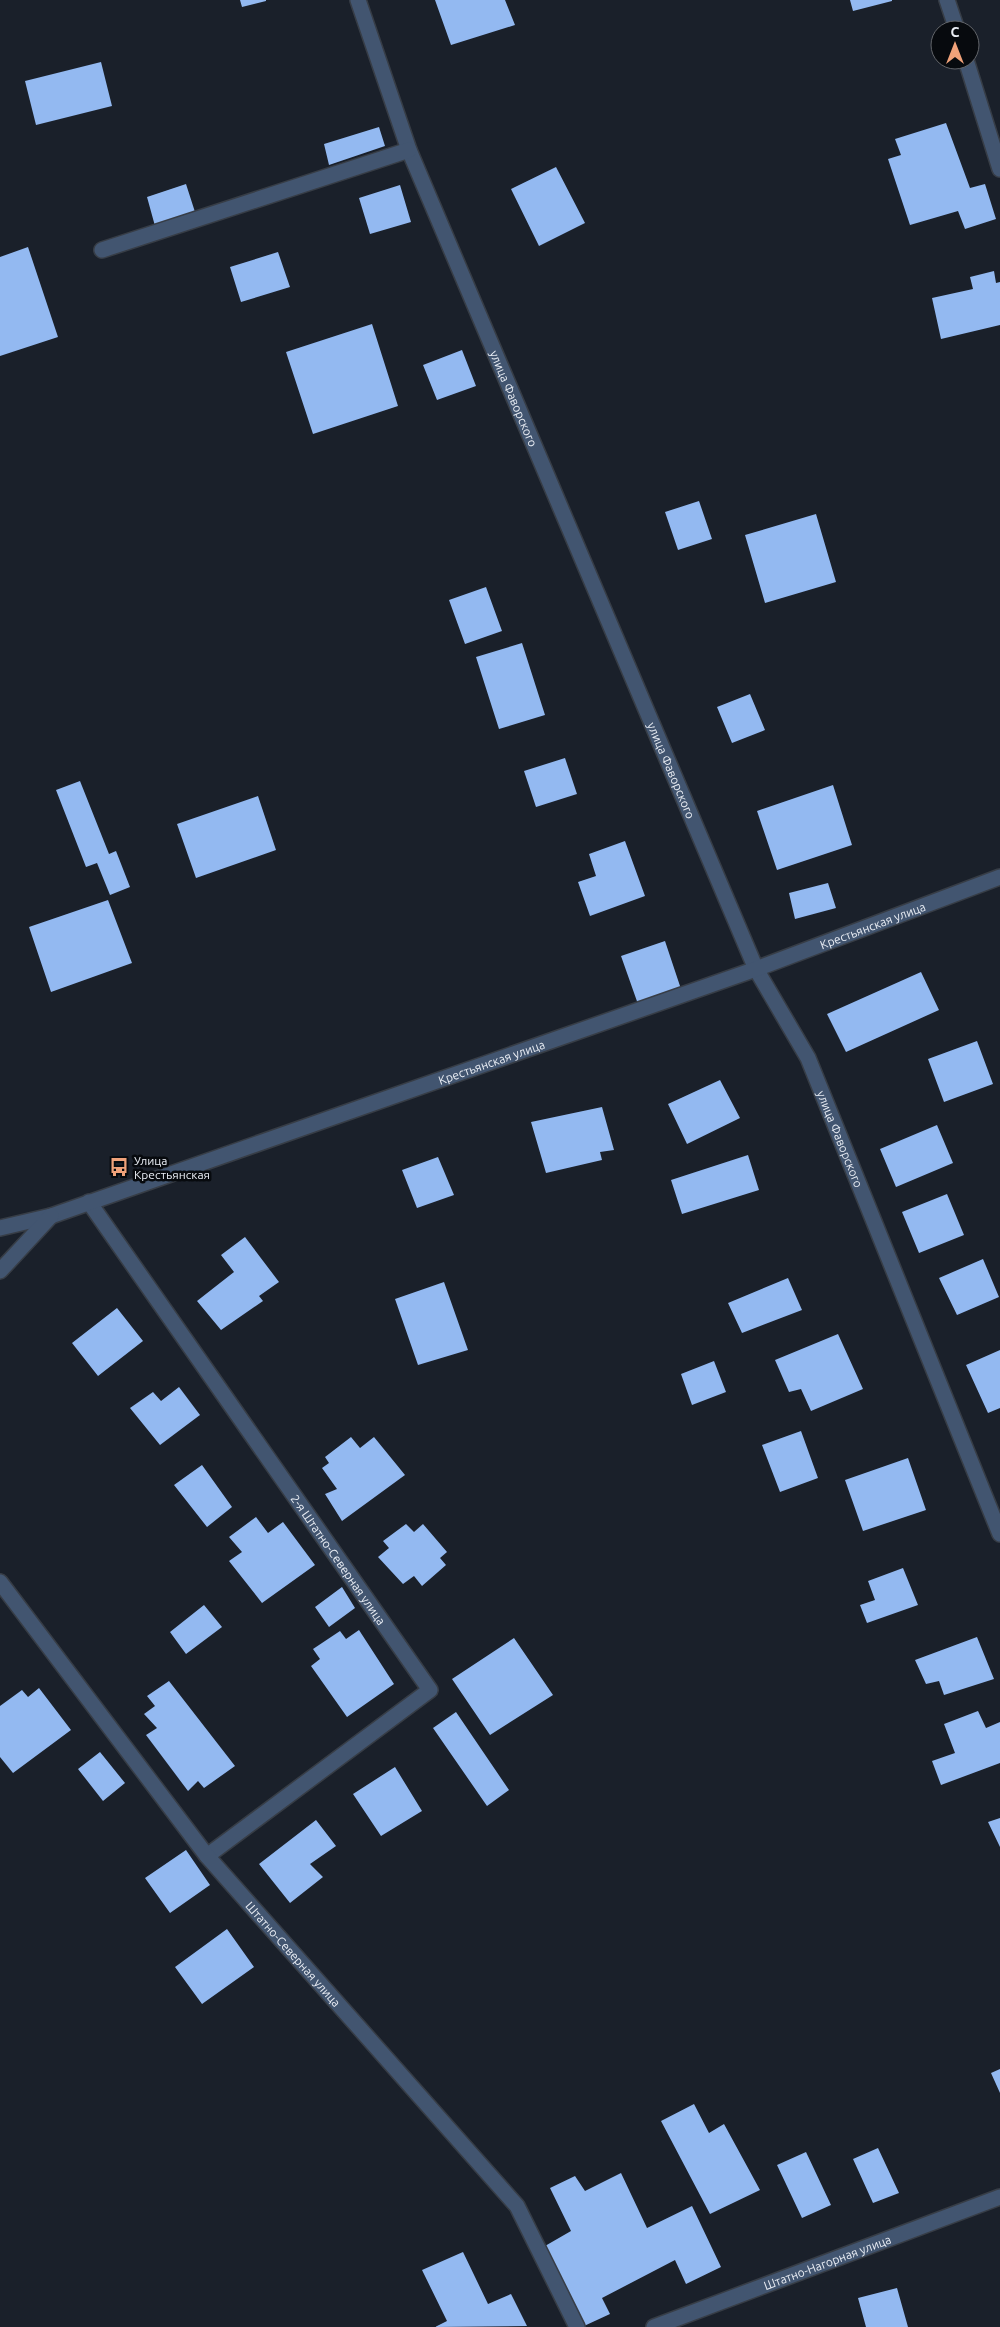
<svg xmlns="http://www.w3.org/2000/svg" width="1000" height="2327" font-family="Ubuntu,sans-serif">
<rect width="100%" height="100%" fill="#1a202a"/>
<path fill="#93b9f1" d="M240,0H266V1L242,7Z
M435,0H505L515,25L451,45Z
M850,0H892V1L853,11Z
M101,62L112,106L36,125L25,81Z
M946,123L970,188L985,184L996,219L965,229L958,211L910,225L888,159L901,155L895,139Z
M379,127L385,146L329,165L324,144Z
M556,167L585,223L539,246L511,189Z
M186,184L195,212L155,226L147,197Z
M400,185L411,222L370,234L359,198Z
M28,247L58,337L0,356V257Z
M278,252L290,287L241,302L230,267Z
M994,271L996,283L1000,282V325L941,339L932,298L973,289L970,277Z
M372,324L398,406L313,434L286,352Z
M462,350L476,386L437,400L423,365Z
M699,501L712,539L678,550L665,512Z
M816,514L836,582L765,603L745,535Z
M486,587L502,631L465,644L449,600Z
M522,643L545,715L499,729L476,657Z
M750,694L765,730L732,743L717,707Z
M565,758L577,794L536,807L524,771Z
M80,781L109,854L116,851L130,887L110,895L97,863L86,867L56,790Z
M833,785L852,845L777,870L757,811Z
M258,796L276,850L196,878L177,824Z
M625,841L645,896L590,916L578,882L596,876L589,854Z
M828,883L836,908L795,919L789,893Z
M108,900L132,963L51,992L29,927Z
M665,941L682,992L639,1007L621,956Z
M921,972L939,1010L846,1052L827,1014Z
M977,1041L993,1084L944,1102L928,1059Z
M720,1080L740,1118L687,1144L668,1104Z
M602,1107L614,1150L600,1152L602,1160L546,1173L531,1122Z
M937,1125L953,1163L896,1187L880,1149Z
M748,1155L759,1190L682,1214L671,1180Z
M438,1157L454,1195L417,1208L402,1170Z
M947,1194L964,1235L919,1253L902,1212Z
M245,1237L279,1282L259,1296L263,1301L221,1330L197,1301L234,1272L221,1255Z
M983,1259L999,1297L957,1315L939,1278Z
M788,1278L802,1310L742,1333L728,1303Z
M444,1282L468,1350L418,1365L395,1299Z
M117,1308L143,1341L98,1376L72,1343Z
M838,1334L863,1389L811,1411L801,1389L789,1392L775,1360Z
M1000,1350V1408L988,1413L966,1365Z
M714,1361L726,1392L692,1405L681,1374Z
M179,1387L200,1415L160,1445L130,1408L153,1392L161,1401Z
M801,1431L818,1478L780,1492L762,1445Z
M351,1437L360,1448L374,1437L405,1475L342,1521L325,1494L337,1489L322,1468L329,1463L325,1457Z
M908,1458L926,1510L863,1531L845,1480Z
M202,1465L232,1507L207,1527L174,1485Z
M256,1517L268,1533L283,1522L315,1565L262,1603L229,1561L242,1552L229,1537Z
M406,1524L414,1532L423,1524L447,1552L440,1558L446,1565L422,1586L414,1576L403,1584L378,1557L389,1548L383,1541Z
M903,1568L918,1605L867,1623L860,1605L875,1600L868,1581Z
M342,1587L355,1608L329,1627L315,1607Z
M204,1605L222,1627L186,1654L170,1632Z
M359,1630L394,1684L347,1717L311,1666L320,1659L313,1649L340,1631L346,1639Z
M977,1637L994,1679L944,1695L939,1681L926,1684L915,1660Z
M514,1638L553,1695L490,1735L452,1679Z
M169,1681L235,1766L204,1788L198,1781L188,1791L146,1735L157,1728L144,1714L155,1706L147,1696Z
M39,1688L71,1730L13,1773L0,1757V1706L22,1690L28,1697Z
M978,1711L986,1728L1000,1722V1763L941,1785L932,1761L955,1753L944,1724Z
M456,1712L509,1790L487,1806L433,1728Z
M100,1752L125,1783L103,1801L78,1769Z
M395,1767L422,1811L381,1836L353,1794Z
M1000,1818V1847L988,1822Z
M316,1820L336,1846L310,1864L323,1877L290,1903L259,1864Z
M186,1850L210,1885L170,1913L145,1878Z
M227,1929L254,1967L202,2004L175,1967Z
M1000,2069V2093L991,2073Z
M694,2104L709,2133L724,2124L760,2190L710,2214L661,2121Z
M878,2148L899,2193L873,2203L853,2159Z
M806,2152L831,2205L802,2218L777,2165Z
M621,2173L647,2228L692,2206L721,2267L686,2284L675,2260L602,2298L610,2314L584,2326L545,2246L571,2231L550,2188L575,2176L585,2191Z
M463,2252L488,2304L511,2294L527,2326L435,2327L447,2321L422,2270Z
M897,2288L908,2327H866L858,2298Z"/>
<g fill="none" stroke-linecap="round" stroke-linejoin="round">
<g stroke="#373d46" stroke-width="18">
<g id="minor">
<path id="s1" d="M358,0L409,150L756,969L808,1058L1000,1534"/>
<path d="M947,0L957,30"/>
<path d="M966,60L1000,169"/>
<path d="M102,250L409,150"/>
<path id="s2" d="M89,1202L430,1690L207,1856"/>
<path id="s3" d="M0,1228L51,1216L756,969L1000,877"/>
<path d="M0,1271L51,1216"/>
<path id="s4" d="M0,1582L207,1856L517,2206L577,2327"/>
<path id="s5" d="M654,2327L1000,2197"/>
</g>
</g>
<use href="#minor" stroke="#425570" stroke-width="15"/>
</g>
<defs>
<g id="bus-bare" transform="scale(1.5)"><path d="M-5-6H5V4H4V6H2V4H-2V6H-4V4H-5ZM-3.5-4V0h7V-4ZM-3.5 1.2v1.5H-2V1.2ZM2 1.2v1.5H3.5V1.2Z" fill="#f0a27a" stroke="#070a0e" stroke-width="2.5" paint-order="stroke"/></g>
</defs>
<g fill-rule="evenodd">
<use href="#bus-bare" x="119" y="1167"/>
</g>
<g text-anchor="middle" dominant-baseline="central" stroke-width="5" stroke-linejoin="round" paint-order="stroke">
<g font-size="12" fill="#eaeef5" stroke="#070a0e">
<text stroke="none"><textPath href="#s1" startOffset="428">улица Фаворского</textPath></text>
<text stroke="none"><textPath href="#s1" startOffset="832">улица Фаворского</textPath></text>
<text stroke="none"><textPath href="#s3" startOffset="924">Крестьянская улица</textPath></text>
<text stroke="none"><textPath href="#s3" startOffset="519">Крестьянская улица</textPath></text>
<text stroke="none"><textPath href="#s1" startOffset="1238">улица Фаворского</textPath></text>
<text stroke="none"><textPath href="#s2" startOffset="436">2-я Штатно-Северная улица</textPath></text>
<text stroke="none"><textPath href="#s4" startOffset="474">Штатно-Северная улица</textPath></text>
<text stroke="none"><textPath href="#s5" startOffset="185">Штатно-Нагорная улица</textPath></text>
</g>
<g font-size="12" fill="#eaeef5" stroke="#070a0e" text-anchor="start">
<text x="134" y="1160">Улица<tspan x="134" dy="14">Крестьянская</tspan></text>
</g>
</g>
<g transform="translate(955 45)"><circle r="24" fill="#070a0e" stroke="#62656a"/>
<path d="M0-4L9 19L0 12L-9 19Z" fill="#f0a27a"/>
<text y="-8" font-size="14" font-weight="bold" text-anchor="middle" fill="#eaeef5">С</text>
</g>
</svg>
